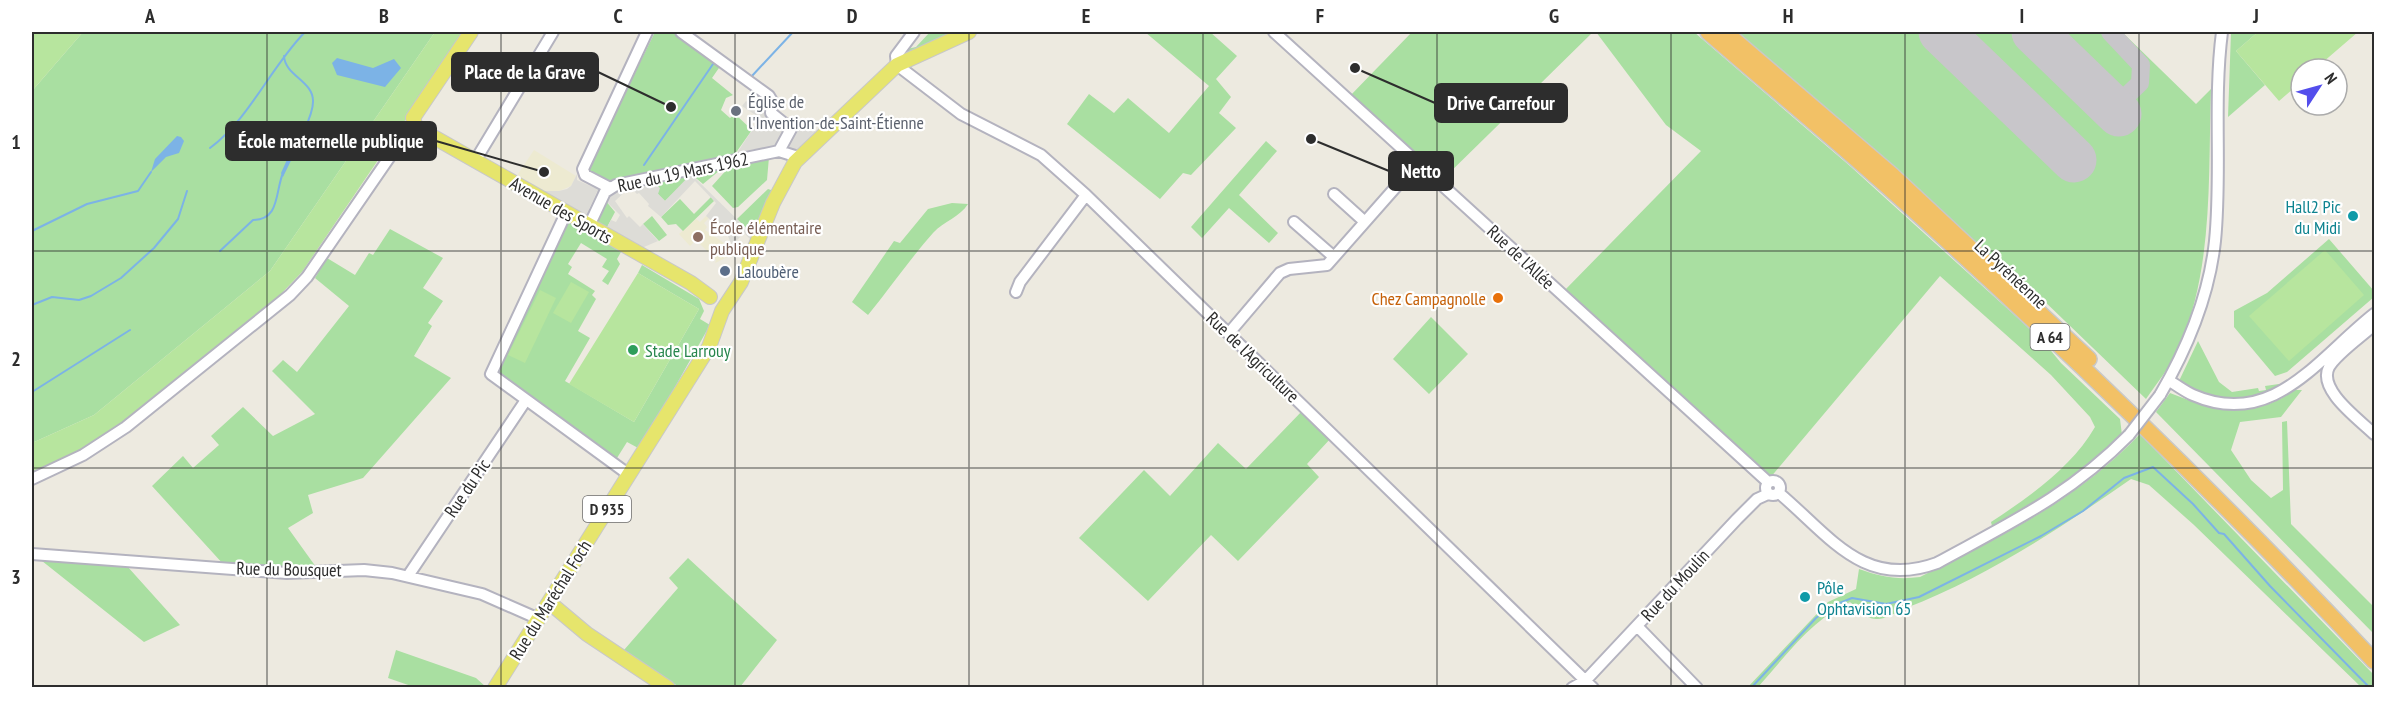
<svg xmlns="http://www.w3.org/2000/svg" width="2406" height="719" font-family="'PT Sans Narrow',sans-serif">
<rect width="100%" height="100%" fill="#edeae0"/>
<path fill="#edead1" d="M534,150L576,176L571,186L559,191H537L514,180Z
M706,216L709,218L704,223L707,227L705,230L730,247L725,251L730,256L715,263L716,260L696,240L690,246L679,234L696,219L700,222Z"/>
<path fill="#a9dfa1" d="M83,32H435L270,271L94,415L32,443V91Z
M655,32H676L721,65L712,78L733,95L726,98L721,110L730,118L735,114L752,130L735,154L610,182L587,170Z
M930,32H959L901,56L907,49L916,47Z
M1145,32H1210L1237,56L1216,79L1231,97L1219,113L1236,128L1191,175L1183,173L1160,199L1067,124L1089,94L1114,113L1128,98L1169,133L1209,86Z
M1412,32H1593L1441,181L1348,98Z
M1596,32H1694L1850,166L2043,341L2061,363L2120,419L2122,435L2070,481L1992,526L1991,522C2029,497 2072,467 2095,427L2090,417L2051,375L1940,276L1770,478L1564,291L1701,151L1666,125Z
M1735,32H2122L2196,104L2211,89C2208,175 2214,267 2179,348C2171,366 2157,383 2146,399L2039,296L2036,297Z
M2231,32H2258L2236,51L2265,85L2228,117Z
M1266,141L1277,151L1239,195L1278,233L1269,243L1229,208L1202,238L1191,227Z
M769,157L767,180L738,207L733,208L712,186L730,166Z
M718,168L719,171L703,184L691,174Z
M688,175L690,177L665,201L658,194V186H650L649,183Z
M768,189L771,190V199L754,236L737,219Z
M711,197L714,201L683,231L676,224L668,225L661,217L680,199L694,214Z
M605,200L615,212L605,231L597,223Z
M952,203L968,204C960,217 944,221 933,233C910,259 890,288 868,315L852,302L894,241L900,243L928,209Z
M652,216L667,235L659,241L643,224Z
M566,220L621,252L617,259L620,264L608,285L602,281L609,271L602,267L607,259L581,243L568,264L572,267L568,274L595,291L592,295L596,299L578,331L590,338L565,381L634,422L699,309L638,273L642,265L699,299L704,311L700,319L710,325L640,449L627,442L617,458L498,372Z
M390,229L443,258L423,288L443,301L428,323L432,326L414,356L451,378L363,478L308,495L313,513L288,528L316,567L224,565L152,486L183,456L193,468L219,445L211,436L243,407L273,436L315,414L272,371L283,360L297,372L349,306L315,278L327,258L355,275L369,253L373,255Z
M2329,239L2374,291V297L2287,372L2275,376L2234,327V311L2267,293Z
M1431,317L1468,354L1429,394L1393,359Z
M2198,341L2219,382L2232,392L2258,388L2259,391L2266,390L2265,386L2279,384L2278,389C2239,403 2215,403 2179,381Z
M2294,390H2302L2281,417L2240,422L2231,450L2251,480L2271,498L2283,490L2282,422L2287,421L2291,524L2374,607V634L2156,412L2170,393C2212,410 2255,420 2294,390Z
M1303,410L1331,438L1307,464L1319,477L1238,561L1211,535L1148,601L1079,538L1144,470L1170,496L1218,443L1246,469Z
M2140,434L2374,675V687H2361L2194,525L2149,485L2131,479C2061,528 1986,577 1906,608C1897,612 1884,620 1876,619C1865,619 1857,608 1850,602C1811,620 1786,656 1758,687L1747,688L1828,602L1856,589L1859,569C1881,577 1898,580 1920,577C2001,536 2076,501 2140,434Z
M37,557L127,566L180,625L144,642Z
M688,558L777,640L740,687H679L624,650L678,588L669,578Z
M396,650L476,678L486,687H414L388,678Z"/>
<path fill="#b7e59e" d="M32,32H83L32,91Z
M435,32H465L302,272L277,298L115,429L87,447L32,473V443L94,415L270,271Z
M2258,32H2358L2315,69H2301V82L2279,101L2236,51Z
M2325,250L2364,295L2289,361L2249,316Z
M638,273L699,309L634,422L569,384Z
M571,282L589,292L571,323L553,313Z
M540,290L556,298L525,363L508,355Z"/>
<path fill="#dddcd7" d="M746,101L785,128V133L775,147L759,152L754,149L737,153L760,118L742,106Z
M801,121L817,133L796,152L786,148Z
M577,174V180L595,188L597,184L602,187L601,194L597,192L589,209L592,211L588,216L573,214L532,191H559L567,189L571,186Z
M691,174L754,236L752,241L744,233L732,245L727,234L706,216L716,203L695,181L661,217L648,206L649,204L639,193L637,194L630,187L615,201L627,218L629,216L640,227L643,224L658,241L637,250L605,231L611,220L616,222L620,215L605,200L611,191L649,180L650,186L656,185L660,188L658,194L665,201Z"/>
<path fill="#7cb3e6" d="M337,58L373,68L394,59L401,68L385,87L337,75L332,63Z
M319,125L323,128C318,135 308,144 300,142L283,177L281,173L290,153L285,141L290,138L300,140L303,133L306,137Z
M177,136L181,137L184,141L179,153L166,157L151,172L155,159Z"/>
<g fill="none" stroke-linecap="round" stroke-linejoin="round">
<path stroke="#7cb3e6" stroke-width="2" d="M284,56C285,76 314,81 313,102C313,112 307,124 303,133
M751,77L793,32
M210,148C250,118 270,68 305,32
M644,165L713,64
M32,231L87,204L138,191L151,172
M220,251L253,220C280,220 275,192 283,173
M32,305L52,297L79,300L91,296L121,278L154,248L178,219L187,191
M32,392L130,330
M1751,688L1816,618L1830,607L1852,598L1886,604L1919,597L2041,536L2083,511L2124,478L2153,467L2193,504L2219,533L2224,534L2270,586L2370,688"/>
<path stroke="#c8c6ca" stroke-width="18" d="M2110,32L2141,65L2140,83L2117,105"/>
<path stroke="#c8c6ca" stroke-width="45" d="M1941,32L2074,160
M2034,32L2119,114"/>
<g stroke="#b4b3bf" stroke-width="14">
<path id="minor" d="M681,32L769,96L772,101L771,113L791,129L779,151
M914,32L896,56L897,65L961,114L1041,155L1086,195L1593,688
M1274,32L1768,482
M475,161L553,32
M610,188L585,175L583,169L647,32
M1334,194L1365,222
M566,213L491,374L628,474
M1294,222L1334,257
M589,226L605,192L616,185L779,151L798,157
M1016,292L1020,282L1086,195
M2374,325C2362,336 2336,354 2329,367C2317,390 2360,420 2374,434
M1229,333L1280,273L1289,269L1327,265L1417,163
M2169,381C2177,385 2184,391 2193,395C2273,430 2319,357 2374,314
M2160,395C2188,347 2209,297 2215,241C2222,172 2213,102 2222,32
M32,479L83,455L126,427L290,295L307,277L413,123
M1766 488a7 7 0 1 1 14 0a7 7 0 1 1-14 0Z
M1779,493C1830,536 1864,590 1937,563C2010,523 2070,495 2129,435
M32,554L287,573L364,570L392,573L482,594L539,619
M408,576L526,400
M1637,626L1697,688
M1572,688L1586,680L1737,519L1757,499L1768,494"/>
</g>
<g stroke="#c8c8c8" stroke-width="16">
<path id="major" d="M471,32L415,115L413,118L416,127L691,283L710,297
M550,603L587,634L668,688
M495,688L709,347L722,311L741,282L773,203L795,162L897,65L969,32"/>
</g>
<g stroke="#c8c8c8" stroke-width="18">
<path id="highway" d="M1708,32C1768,84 1830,135 1889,188C2057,339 2220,497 2374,661
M1725,32L1892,175L2089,359"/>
</g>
<use href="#minor" stroke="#fff" stroke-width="10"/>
<use href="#major" stroke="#e6e56c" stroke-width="14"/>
<use href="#highway" stroke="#f2c166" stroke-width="15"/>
<g stroke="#b4b3bf" stroke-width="14" stroke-linecap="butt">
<path id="minor-bridge" d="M2129,435L2160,395"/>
</g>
<use href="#minor-bridge" stroke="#fff" stroke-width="10"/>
</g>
<path fill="none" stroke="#2d2d2d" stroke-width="1.5" stroke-opacity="0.55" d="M267,32V688M501,32V688M735,32V688M969,32V688M1203,32V688M1437,32V688M1671,32V688M1905,32V688M2139,32V688M32,251H2374M32,468H2374"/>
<circle fill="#6b7280" stroke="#fff" stroke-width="2" cx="736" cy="111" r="6"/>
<g fill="#0f9aa8" stroke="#fff" stroke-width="2">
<circle cx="2353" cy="216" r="6"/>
<circle cx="1805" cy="597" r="6"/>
</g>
<circle fill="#8d6e63" stroke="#fff" stroke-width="2" cx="698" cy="237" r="6"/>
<circle fill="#5c6f8a" stroke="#fff" stroke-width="2" cx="725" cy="271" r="6"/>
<circle fill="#e8710a" stroke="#fff" stroke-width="2" cx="1498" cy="298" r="6"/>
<circle fill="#2e9e5b" stroke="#fff" stroke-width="2" cx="633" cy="350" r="6"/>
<g text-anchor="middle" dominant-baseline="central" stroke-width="4.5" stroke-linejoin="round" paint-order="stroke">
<g fill="#fff" stroke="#6c6c6c" stroke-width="1.5">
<rect x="2030.5" y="324" width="39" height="26" rx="4.5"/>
<rect x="583" y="496" width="48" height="26" rx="4.5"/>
</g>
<g font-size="16" font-weight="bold" fill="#2d2d2d">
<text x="2050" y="337">A 64</text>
<text x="607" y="509">D 935</text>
</g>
<g font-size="18" fill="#5b616d" stroke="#fff" text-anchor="start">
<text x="748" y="101">Église de<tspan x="748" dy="21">l'Invention-de-Saint-Étienne</tspan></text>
</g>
<g font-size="18" fill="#2d2d2d" stroke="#fff">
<text transform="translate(683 172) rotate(-12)">Rue du 19 Mars 1962</text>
<text transform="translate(561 210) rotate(30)">Avenue des Sports</text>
<text transform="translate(1521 257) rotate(43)">Rue de l'Allée</text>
<text transform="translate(2011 274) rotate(43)">La Pyrénéenne</text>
<text transform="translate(1253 357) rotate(44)">Rue de l'Agriculture</text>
<text transform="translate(467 488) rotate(-56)">Rue du Pic</text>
<text transform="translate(289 569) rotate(1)">Rue du Bousquet</text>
<text transform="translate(1675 585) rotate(-47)">Rue du Moulin</text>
<text transform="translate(550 600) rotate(-58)">Rue du Maréchal Foch</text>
</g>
<g font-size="18" fill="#0d838f" stroke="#fff" text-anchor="end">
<text x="2341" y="206">Hall2 Pic<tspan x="2341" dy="21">du Midi</tspan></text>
<text x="1817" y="587" text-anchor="start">Pôle<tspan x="1817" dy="21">Ophtavision 65</tspan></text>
</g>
<g font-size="18" fill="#785e54" stroke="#fff" text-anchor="start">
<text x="710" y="227">École élémentaire<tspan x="710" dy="21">publique</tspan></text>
</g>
<g font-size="18" fill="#4e5e75" stroke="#fff" text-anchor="start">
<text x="737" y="271">Laloubère</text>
</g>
<g font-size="18" fill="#c56008" stroke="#fff" text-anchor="end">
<text x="1486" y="298">Chez Campagnolle</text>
</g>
<g font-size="18" fill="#27864d" stroke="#fff" text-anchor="start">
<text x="645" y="350">Stade Larrouy</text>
</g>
</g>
<path fill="none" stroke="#2d2d2d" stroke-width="2" d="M671 107L598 72M1355 68L1435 103M544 172L436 141M1311 139L1389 171"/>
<g fill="#2d2d2d" stroke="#fff" stroke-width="2">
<circle cx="671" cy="107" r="6"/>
<circle cx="1355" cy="68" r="6"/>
<circle cx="544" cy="172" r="6"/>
<circle cx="1311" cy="139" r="6"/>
</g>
<g fill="#2d2d2d" stroke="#2d2d2d" stroke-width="2">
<rect x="452" y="53" width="146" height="38" rx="6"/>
<rect x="1435" y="84" width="132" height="38" rx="6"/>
<rect x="226" y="122" width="210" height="38" rx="6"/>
<rect x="1389" y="152" width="64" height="38" rx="6"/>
</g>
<g font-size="20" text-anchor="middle" font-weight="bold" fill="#fff">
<text x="525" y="79">Place de la Grave</text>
<text x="1501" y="110">Drive Carrefour</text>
<text x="331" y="148">École maternelle publique</text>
<text x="1421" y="178">Netto</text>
</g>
<rect width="2406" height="719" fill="none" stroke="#ffffff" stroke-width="66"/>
<g transform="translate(2319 87) rotate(54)"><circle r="28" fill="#ffffff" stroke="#ababab" stroke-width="1.5"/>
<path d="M0-4.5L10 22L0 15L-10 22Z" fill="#534eec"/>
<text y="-9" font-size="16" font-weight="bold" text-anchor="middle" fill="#2d2d2d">N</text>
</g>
<rect x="33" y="33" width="2340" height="653" fill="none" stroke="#2d2d2d" stroke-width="2"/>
<g font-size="20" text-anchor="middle" font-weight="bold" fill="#2d2d2d">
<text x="150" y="23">A</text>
<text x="384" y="23">B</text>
<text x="618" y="23">C</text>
<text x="852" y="23">D</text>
<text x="1086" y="23">E</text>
<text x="1320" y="23">F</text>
<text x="1554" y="23">G</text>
<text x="1788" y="23">H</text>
<text x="2022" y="23">I</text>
<text x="2256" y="23">J</text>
<text x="16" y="149">1</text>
<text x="16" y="366">2</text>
<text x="16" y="584">3</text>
</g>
</svg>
